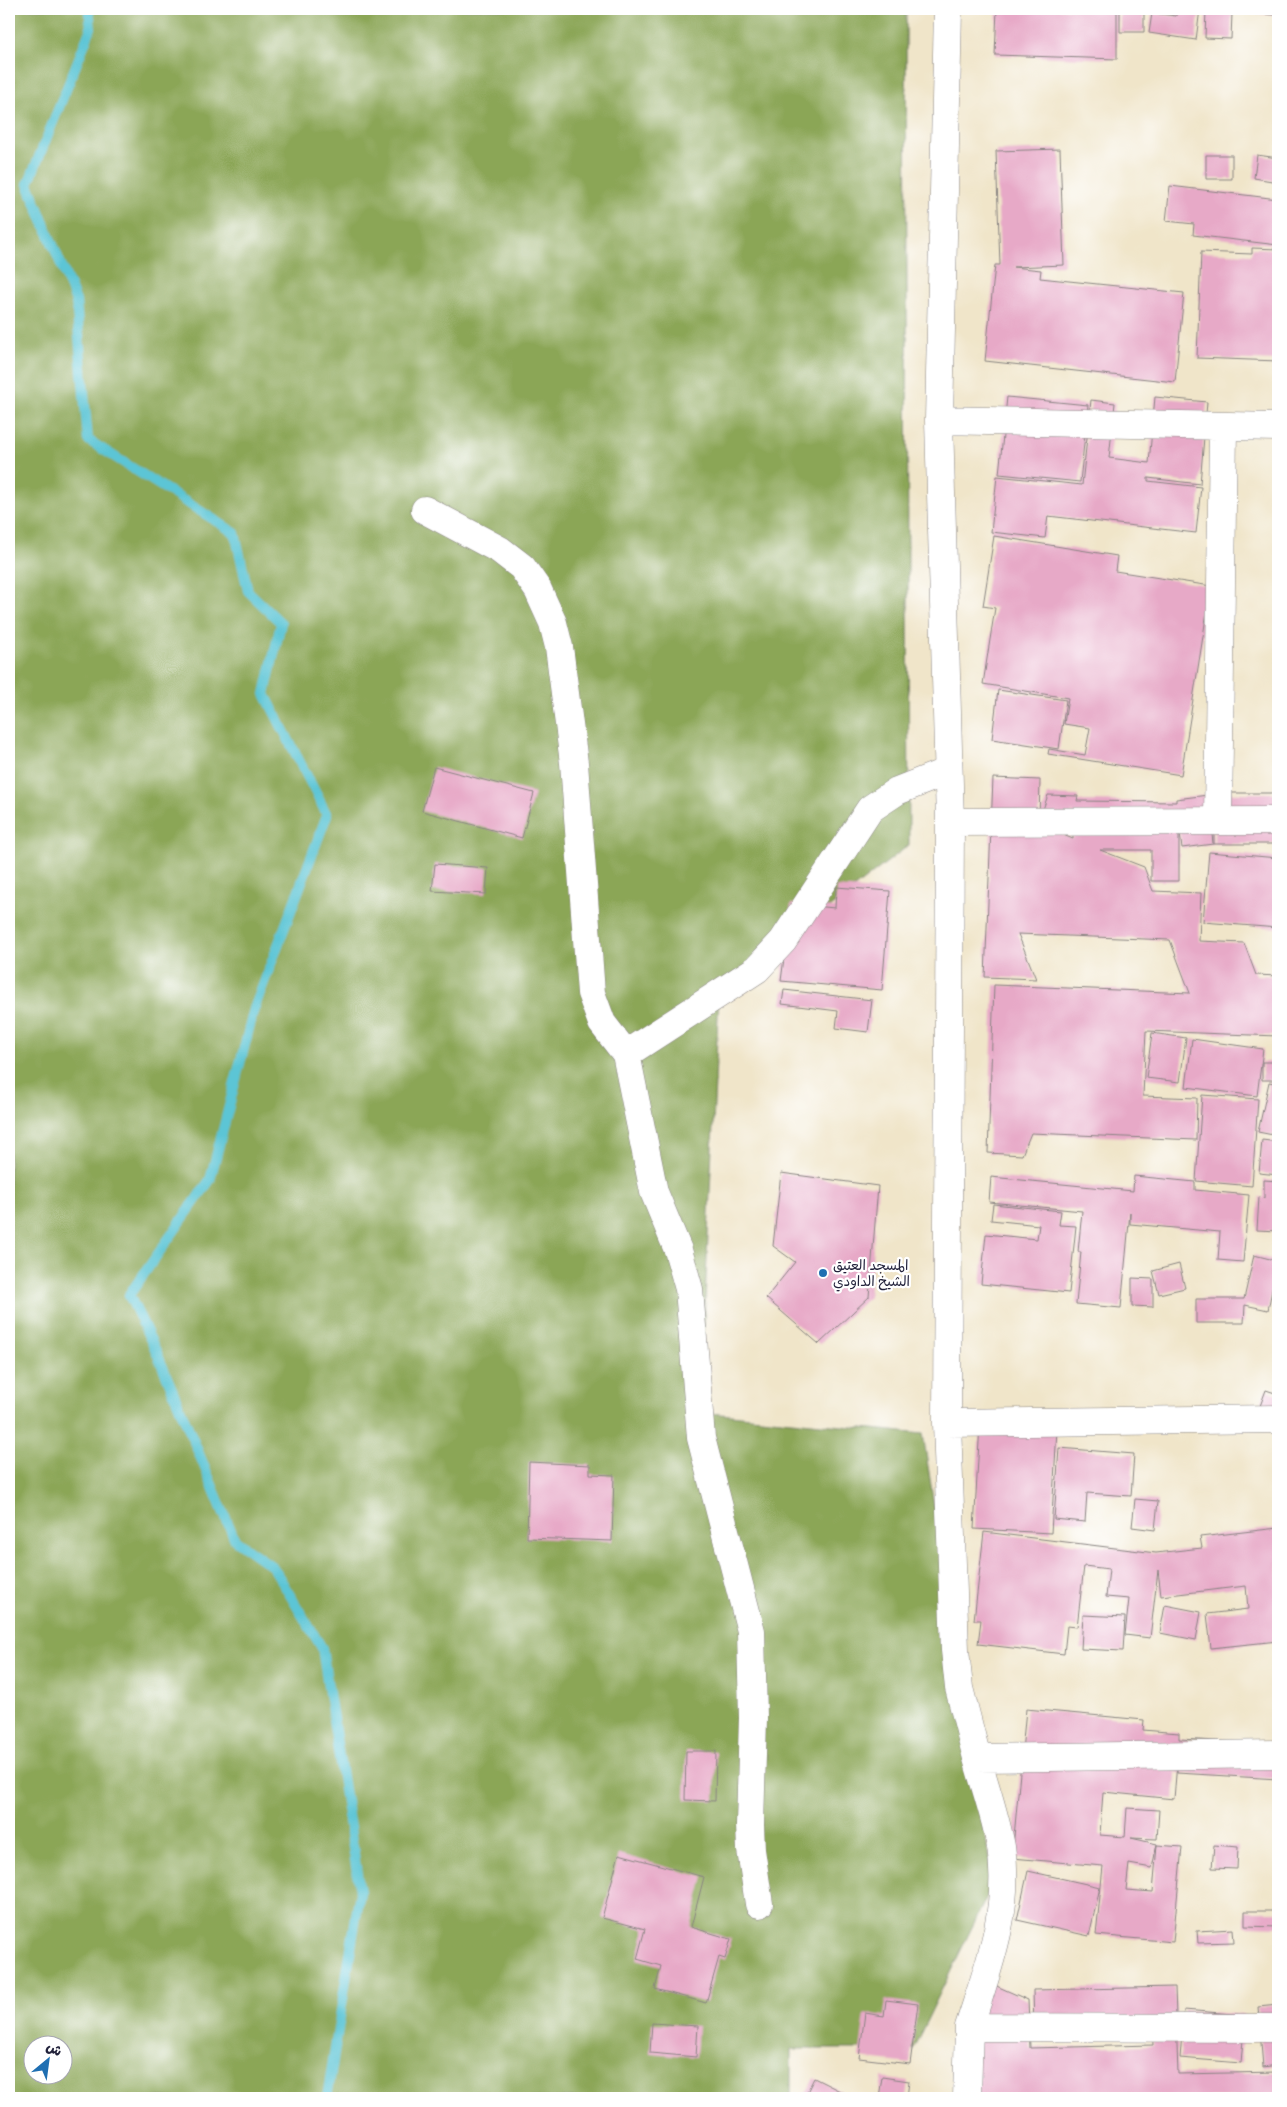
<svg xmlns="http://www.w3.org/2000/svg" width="1287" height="2107" font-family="Sriracha,'Playpen Sans Arabic',sans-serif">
<rect width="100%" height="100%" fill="#fff"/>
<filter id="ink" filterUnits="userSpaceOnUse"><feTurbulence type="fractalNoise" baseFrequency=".02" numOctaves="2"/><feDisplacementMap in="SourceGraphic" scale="10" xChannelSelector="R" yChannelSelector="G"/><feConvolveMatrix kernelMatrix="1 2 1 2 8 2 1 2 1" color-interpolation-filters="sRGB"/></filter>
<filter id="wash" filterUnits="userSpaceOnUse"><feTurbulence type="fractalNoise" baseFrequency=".0096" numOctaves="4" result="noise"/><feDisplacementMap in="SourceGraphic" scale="20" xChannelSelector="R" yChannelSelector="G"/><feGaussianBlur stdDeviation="1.12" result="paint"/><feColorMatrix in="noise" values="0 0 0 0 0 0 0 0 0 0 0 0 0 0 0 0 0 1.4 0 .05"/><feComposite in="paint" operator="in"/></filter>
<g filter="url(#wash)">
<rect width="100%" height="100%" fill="#f0e5c9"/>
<path fill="#8ba657" stroke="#566449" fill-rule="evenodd" d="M9,9H906L909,845L719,994L700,1412L923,1434L993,1884L913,2049H791V2098H9ZM32,2044H62V2074H32Z"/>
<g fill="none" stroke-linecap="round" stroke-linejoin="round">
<path stroke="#5bc5d5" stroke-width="10" d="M89,9L91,28L28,184L76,301L88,440L235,533L248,591L281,623L265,694L327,815L254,1009L210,1180L129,1295L157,1353L235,1540L273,1567L322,1648L360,1892L327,2098"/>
</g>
<g id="blocks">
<path fill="#e7a9c7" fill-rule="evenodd" d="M997,9H1117V59L995,55Z
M1120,9H1144V32H1120Z
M1177,9H1200L1196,40L1149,33L1152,13L1176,16Z
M1206,9H1278V15L1232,13L1231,39L1205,38Z
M1060,149L1064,265L1013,267L1041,270L1040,278L1184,293L1175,382L985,361L995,265H1000L996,151Z
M1206,155H1232V179H1206Z
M1257,155L1278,158V182L1254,178Z
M1170,186L1278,199V245L1193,235L1194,224L1166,221Z
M1252,248L1278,249V361L1197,358L1201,252L1252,254Z
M1007,397L1088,405L1080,482L999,474Z
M1155,397L1207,402L1200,484L1148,478V481L1201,487L1196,533L1048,516L1045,538L991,532L997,476L1082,485L1091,400L1115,403L1109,458L1149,463Z
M994,536L1117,556L1115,571L1211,586L1181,775L1048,754L1049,749L1085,755L1090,728L1064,724L1068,698L983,684L995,608L983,606Z
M998,690L1066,700L1059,749L992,739Z
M434,767L534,793L522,838L422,811Z
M993,778L1040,780L1039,821L1048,795L1078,796L1077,801L1176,802V799L1208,795L1213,844L1182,848L1179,828V881H1151V850H1100L1144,867L1153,891L1201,893L1199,941L1244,943L1256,975L1278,976V1036L1146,1031L1143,1096L1197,1098L1196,1140L1031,1133L1022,1155L988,1153L994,985L1190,993L1170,940L1018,934L1036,979L985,977ZM1073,811V839L1063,835Z
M1214,793H1278V844H1214Z
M1209,852L1278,858V928L1203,922Z
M435,864L488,868L486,894L432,891Z
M836,887L890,891L882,990L781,981L791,904L835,908Z
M784,990L872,1000L868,1032L836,1028L838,1011L782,1004Z
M1152,1033L1186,1038L1180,1082L1146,1078Z
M1192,1039L1263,1049L1257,1096L1186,1087Z
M1262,1062H1278V1080H1262Z
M1269,1082L1278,1084V1136L1258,1132Z
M1202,1095L1258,1099L1252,1186L1196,1181Z
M1262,1140L1278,1142V1175L1259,1173Z
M781,1173L878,1186L869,1297L819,1344L766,1298L795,1262L773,1246Z
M1134,1176L1195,1182V1190L1249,1195L1243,1262L1218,1260L1220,1232L1130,1224V1212L1121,1308L1076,1304L1081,1252H1078L1082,1211L989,1202L991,1177L1133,1191Z
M1264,1180L1278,1181V1231L1257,1230L1259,1197L1264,1198Z
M993,1204L1061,1211L1059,1225L1076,1226L1069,1293L981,1284L986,1234L1037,1239L1039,1225L991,1220Z
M1254,1255L1278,1261V1277H1276V1270L1268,1310L1245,1305L1244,1323H1196V1299H1244Z
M1179,1264L1185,1288L1159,1294L1153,1271Z
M1132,1278L1153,1279V1307L1132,1306Z
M1266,1390L1278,1394V1411L1260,1406Z
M980,1424L1057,1429L1051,1533L974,1529Z
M1059,1448L1134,1454L1131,1496L1087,1493L1085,1522L1054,1519Z
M529,1462L590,1465V1474L614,1475L612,1541L527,1538Z
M1135,1499L1158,1501L1155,1530L1132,1527Z
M1278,1528V1641L1211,1648L1207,1614L1248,1609L1246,1586L1161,1596L1158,1570L1150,1638L1125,1635L1129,1599L1106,1597L1109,1569L1084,1566L1077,1627L1067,1626L1064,1654L978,1644L981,1620H974L984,1532L1156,1553L1202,1548L1200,1537Z
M1165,1605L1201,1612L1196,1640L1160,1633Z
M1083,1615L1125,1617L1123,1651L1081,1649Z
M1026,1709L1144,1720L1143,1730L1179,1733V1739L1278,1744V1779L1177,1773L1178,1751L1174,1799L1103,1792L1100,1835L1125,1837L1127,1808L1159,1810L1157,1839L1131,1838L1157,1844L1152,1868L1129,1864L1126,1890L1153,1892L1157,1845L1182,1847L1173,1942L1096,1935L1103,1866L1012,1858Z
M686,1751H716L715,1801L685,1800Z
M1214,1845L1238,1847L1237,1869L1212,1868Z
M619,1854L704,1877L691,1927L731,1939L725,1959L719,1957L706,2003L655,1989L661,1966L637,1959L645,1929L602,1918Z
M1028,1871L1100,1887L1089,1936L1017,1920Z
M1245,1911H1278V1927L1245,1926Z
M1233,1929L1234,1942L1198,1943L1197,1931Z
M974,1976L1028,2000L1030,2048L1153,2045L1152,2028L1034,2030L1033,1990L1175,1987L1178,2074L1278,2072V2098H978Z
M886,2000L918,2004L910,2064L859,2058L865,2013L884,2016Z
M1278,2005V2065L1263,2067L1258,2007Z
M1184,2010L1245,2015L1241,2063L1180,2058Z
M652,2023L698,2026L696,2057L650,2053Z
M882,2077L909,2081L907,2098H879Z
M814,2078L854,2098H804Z"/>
</g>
</g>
<g filter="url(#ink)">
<use href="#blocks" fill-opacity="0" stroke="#898482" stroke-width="1"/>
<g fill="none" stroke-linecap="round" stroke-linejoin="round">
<g stroke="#898482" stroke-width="29">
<path id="minor" d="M948,9L939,420L1278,427
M939,420L950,822L1278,821
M425,510L500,550L522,567L538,590L553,623L559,647L574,763L591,993L602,1023L626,1054
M1218,821L1223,427
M950,822L947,1423L1278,1419
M947,1423L955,1650L959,1688L977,1758L1278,1754
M977,1758C985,1787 996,1818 1001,1847C1011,1910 988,1968 969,2027L1278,2028
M759,1904L751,1850L750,1825L753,1718L751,1631L701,1438L689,1289L678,1250L654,1192L626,1054L757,969L783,941L870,809L897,791L948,771
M967,2098L969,2027"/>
</g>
<use href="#minor" stroke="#fff" stroke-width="28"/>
</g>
</g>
<circle fill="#1f6fb2" stroke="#fff" stroke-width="2" cx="823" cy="1273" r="5"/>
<g text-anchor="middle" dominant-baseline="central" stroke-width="4.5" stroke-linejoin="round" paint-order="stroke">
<g font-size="14" fill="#22223b" stroke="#fff" text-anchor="start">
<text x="833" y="1265">المسجد العتيق<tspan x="833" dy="16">الشيخ الداودي</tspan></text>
</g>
</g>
<rect width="1287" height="2107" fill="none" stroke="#fff" stroke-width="30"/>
<g transform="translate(48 2060) rotate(29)"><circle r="24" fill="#ffffff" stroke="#a7a7b1"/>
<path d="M0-4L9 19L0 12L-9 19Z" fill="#1f6fb2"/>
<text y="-8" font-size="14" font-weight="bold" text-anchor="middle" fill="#22223b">ش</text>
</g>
</svg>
